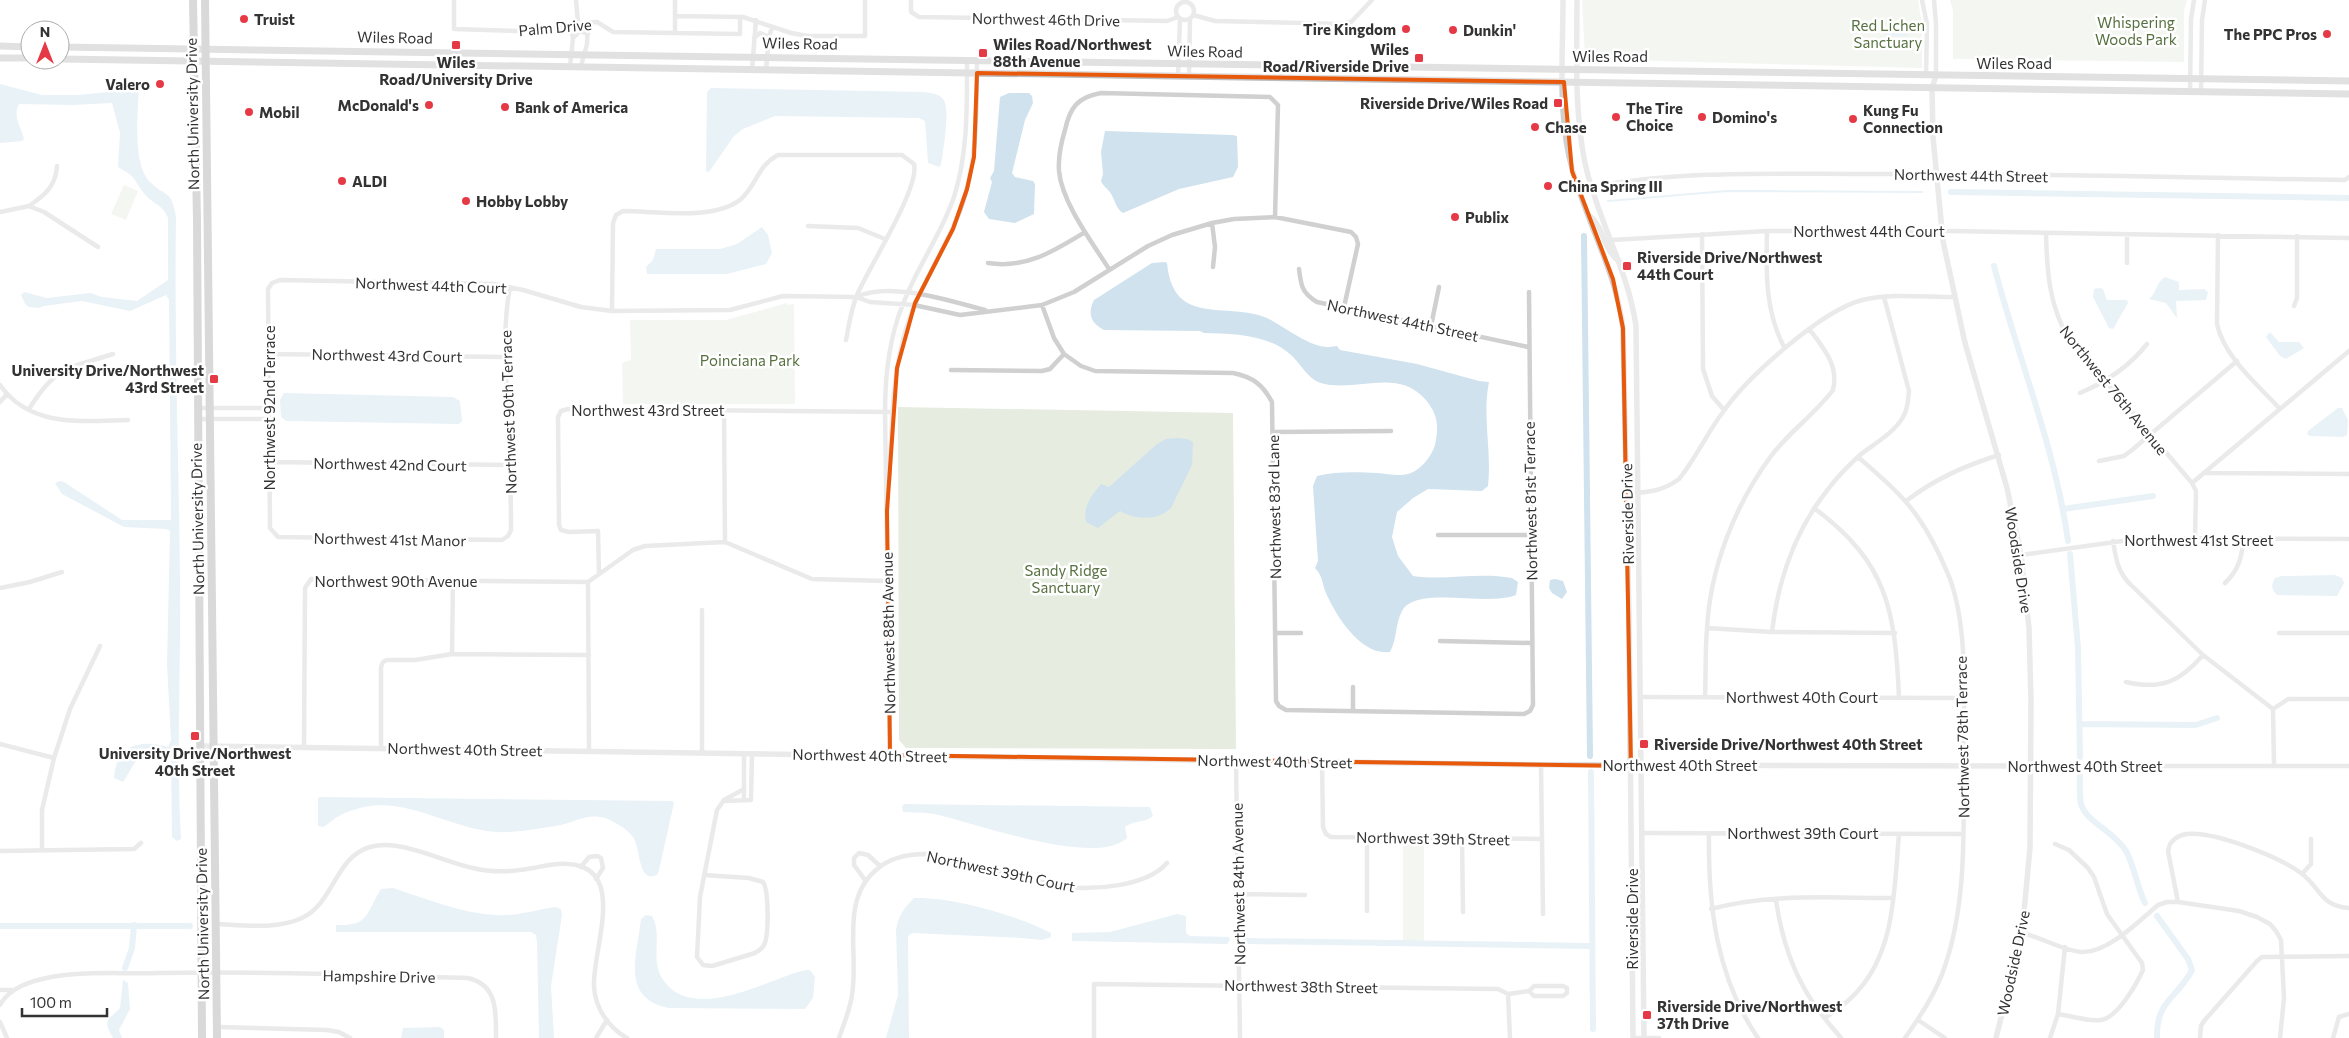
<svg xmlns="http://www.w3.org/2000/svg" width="2349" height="1038" font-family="Commissioner,sans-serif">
<rect width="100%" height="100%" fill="#fff"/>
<path fill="#e6ecdf" d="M1582,0H1918L1922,24V68L1585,59Z
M1950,0H2187L2184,10V62L1953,59V11Z
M124,185L138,191L126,220L111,214Z
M787,303V305L794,304L795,404H623L622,363L631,360L630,320H726Z
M898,407L1233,413L1236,749L906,748L899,740Z
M1403,841L1424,842V941H1403Z"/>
<path fill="#cfe2ee" d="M1907,22L1908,36L1885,37L1884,30Z
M135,82L139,87C138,111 132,164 150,182C166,198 171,188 176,217C174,340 179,462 180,585C181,669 176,754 181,839L177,841L172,837L171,758C166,755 161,755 155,755C133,755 134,767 123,782L114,778C116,745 140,739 168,747L171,740L167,664L170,531L166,529L124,527L62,494L55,483L60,481L64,482L122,520H171L169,300L166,295L130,311L82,301L44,306L39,308L29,307L25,304L21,295L24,292L47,298L90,293L102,297L137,301L168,280V218C162,203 151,204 143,192C131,176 137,178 118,167L120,133L112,103L73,105L19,104C12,117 22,128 24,139L22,141L0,143V84L42,95H79L117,91Z
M711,88L925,92C931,93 939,94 943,99C951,109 943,150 941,165L939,167L928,163L925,121L919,118L775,116L743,129L734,136L709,172L706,171L707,92Z
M1009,93H1029L1032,96L1033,103L1025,120L1012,173L1015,177L1033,181L1035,184L1034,214L1015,223L989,219L984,212L992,182L990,178L994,171L1000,97Z
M1105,131L1232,135L1237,136L1238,167L1233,177L1179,189L1123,213C1115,208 1115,198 1109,191C1106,187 1103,186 1101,181L1103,174L1101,152Z
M762,227L768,235L772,253L766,264L727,274H647L646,267L653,260L656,249H720L737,244Z
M1165,262L1167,263C1173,328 1227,301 1267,318C1283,326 1312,349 1330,347C1332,347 1335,346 1337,346L1340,350L1417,364L1479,381L1489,382C1482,416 1492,451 1488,486L1482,491L1428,489L1413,498L1397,512L1392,537L1398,556L1413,576C1446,581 1477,572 1512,578L1518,582L1516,595C1487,607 1416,585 1402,611C1395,624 1397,640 1390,652C1361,656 1336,616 1326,593C1322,584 1323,576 1315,568L1318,561L1313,486L1317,476C1336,471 1358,472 1377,473C1388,474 1401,477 1411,473C1422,469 1432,455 1435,445C1439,426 1438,414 1425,399C1397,367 1356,393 1321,383C1309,380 1300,363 1291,355C1268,334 1233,334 1204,333L1200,331L1104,330C1091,323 1087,314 1094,300L1152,263Z
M2165,277L2179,282V290L2204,289L2208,292L2206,300L2176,301L2177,318L2166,303L2149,299C2157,293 2156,282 2165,277Z
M2100,288L2103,289L2107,300H2127L2128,303L2113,329L2109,328L2093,297L2094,289Z
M2270,332L2279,342H2299L2304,348L2286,359L2280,356L2266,337Z
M284,393L453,397L460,401L462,421L459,424L286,421L281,417L280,400Z
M2338,408H2342L2348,420L2347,435L2343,437L2310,436L2307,434L2308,431Z
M1178,438L1187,439L1193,442L1192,465L1171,508C1158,521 1135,520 1120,511L1098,528L1086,522C1083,505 1091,497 1101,484L1109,487L1157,444L1166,439Z
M2335,575L2342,578L2344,583L2337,596L2277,595C2271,589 2271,585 2275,578L2282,576Z
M1555,579L1563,581L1567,592L1562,599L1552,593L1549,588L1550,580Z
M321,797L672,801L674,803L659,870L657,875C637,884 641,847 633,837C626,828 615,822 605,818C589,813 576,821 561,825C543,828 526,831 508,832C458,835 414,797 364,807C356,809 345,812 339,816C333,819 329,824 323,827L318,826V798Z
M904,804L1150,807L1153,816C1145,823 1134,820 1125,827L1127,838C1096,868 973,822 934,814C924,812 913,813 903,812L902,807Z
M393,888C430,900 470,917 509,915C524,914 540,909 555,907L561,909L562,915L551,986L554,1038H539L537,942L536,935L531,932H336V925C369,926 365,915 381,889Z
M914,898C954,897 1016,915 1051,933V937L1042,940L1021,938L912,933L908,936L909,1038H886L898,995L896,930C898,916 904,908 914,898Z
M1177,914L1186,916V933L1190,936L1229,937L1230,940L1227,944L1072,941V933L1110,932Z
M646,915L652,916C663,935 650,958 662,978C685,1016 741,993 773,981C785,977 798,970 810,970L815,977L813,998L805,1009L669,1008C620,998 637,956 641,919Z
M123,980L128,983L130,1009L119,1030L122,1038H113C102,1019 108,1021 120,1008Z
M440,1027L444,1030V1038H401L403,1028Z"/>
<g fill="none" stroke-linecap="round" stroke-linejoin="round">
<path stroke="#cfe2ee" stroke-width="2" d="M1608,201L1727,191L1922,192"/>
<path stroke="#cfe2ee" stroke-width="6" d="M1951,192L2349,198
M1584,236L1590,756
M1994,266C2018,358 2055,447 2068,541
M2063,509L2153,496
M2070,554L2078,648L2080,757
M2080,724L2196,725L2217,718
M1591,772L1593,1029
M2080,776C2080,785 2079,795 2081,804C2086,822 2115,832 2126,851C2134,865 2137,887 2145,903
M2157,916L2188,959L2192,970C2177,999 2156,1000 2157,1038
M0,926H190
M1246,941L1591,946
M125,968L132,948L134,925"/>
<path stroke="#d0d0d0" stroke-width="4.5" d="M454,0V29L520,31L562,27L578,23L597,22L613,32L675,33V16L743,17L791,33L808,36H865V0
M576,0L578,23
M911,0V12L919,17L1167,21L1178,17
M1922,0L1927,24L1926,76
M1934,0L1936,24V76
M1176 11a9 9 0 1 1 18 0a9 9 0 1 1-18 0Z
M1193,15L1215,21L1343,24L1351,22L1372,0
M675,16V0
M569,25L573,38L570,66
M675,33L740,34V17
M573,38L580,31L588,34
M754,38L760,33L769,37
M581,66L587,44L588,22
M752,70L756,20
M766,70L769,37L772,27
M1178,76L1180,19
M1189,76L1190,19
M2190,92L2191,19L2194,0
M2201,92L2202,20L2205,0
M1592,187C1682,170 1776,174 1868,174C2027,173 2186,178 2345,180L2349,177
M29,206C45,195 56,186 57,166
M0,212L29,206L44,212L98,247
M1212,223L1215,247L1213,267
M808,226L858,228L885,239
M1767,231C1766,272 1765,311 1784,347
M1702,234L1703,369L1712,396L1724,410
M2046,234C2047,271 2049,305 2068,337L2192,483L2196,491L2195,538
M2127,235V263
M2218,235L2217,324C2224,357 2258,385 2280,409
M1612,240L1767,231H1950L2349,238
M988,263C1026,269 1054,251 1085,232
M1109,269C1092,242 1062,203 1059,171C1058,157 1061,143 1065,130C1070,107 1078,97 1101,93L1270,97L1278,105L1275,217
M1299,269C1301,286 1302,293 1317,302L1528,347
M510,287C502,329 506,372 508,416C510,454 511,492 511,530L508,536L502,540L278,537L270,528L268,289L272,283L280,280L494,284L523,290L581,307L612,311L730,310L783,296L856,297L870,302L914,305L960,315L1042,305L1074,292L1148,246L1172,235L1212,223L1234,219L1275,217L1351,232L1356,237L1358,244L1344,307
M856,297C891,281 949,301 985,310
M1042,305L1054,338L1064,354
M2294,306L2297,298V236
M612,311L613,223L616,215L623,211C655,211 715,221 741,199C757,185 757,166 778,155H902L914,164C920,188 869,267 857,295C851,309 849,325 846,340
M1431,326L1439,287
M269,354L505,357
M951,370L1042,371L1050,369L1064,354L1081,366L1095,371L1233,373C1253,377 1263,385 1272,402L1276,701L1279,706L1286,710L1524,714L1530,711L1533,705L1529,292
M0,385C30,428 82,421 128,420
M2080,393C2106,382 2129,367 2147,344
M0,402L7,394
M197,408H268
M29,409C56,366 66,369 113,354
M724,410L725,542
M197,419H268
M1273,432L1391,431
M1858,457C1874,471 1891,485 1905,501C1925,523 1939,552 1950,579C1968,628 1964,700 1964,752C1963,822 1968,898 1945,966C1936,993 1921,1015 1905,1038
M2099,461L2124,456L2132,450L2237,361
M270,462L510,465
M2206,473L2349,474
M889,480C892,432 891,383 904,336C916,290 945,252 961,208C978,161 976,111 977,61
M2192,483L2349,351
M1627,493C1647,493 1663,491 1679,479C1696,458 1707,433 1723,412C1747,377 1821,311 1862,300C1891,293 1924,297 1953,297
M1906,501C1935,479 1964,466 1999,455
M1814,508C1888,563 1895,610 1899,698
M1438,535H1530
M2113,541C2116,558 2117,570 2129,583L2203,655L2273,709
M2021,555L2144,538L2349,539
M599,574L598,531L569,532L561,530L559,525L558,417L561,411L568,409L893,412
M588,582L589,751
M2225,583C2239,570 2241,558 2244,540
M0,588L30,582L62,572
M702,610V753
M1707,628L1772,632L1895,633
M1772,632C1778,580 1795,530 1829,488C1838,476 1849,465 1860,455C1874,444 1894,433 1903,417C1908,409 1908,400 1909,391L1884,297
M1276,633H1301
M2279,633H2349
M1440,641L1531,643
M452,654L453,580
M2126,682C2161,690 2180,682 2203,655
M1353,687V711
M1640,697L1964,698
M1705,697C1706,674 1705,652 1707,629C1710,568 1735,505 1771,456C1789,432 1815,414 1833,390C1839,365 1824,349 1810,330
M2273,709L2288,699H2349
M2273,709L2274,765
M0,744L54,758
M304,746L305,588L311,579L588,582L633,550L645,546L725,542L812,579L887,581
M381,748V667L383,662L387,660H415L452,654L589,655
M890,755L885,412C885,376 889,338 903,304C917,267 941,235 954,197C968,153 967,107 967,61
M1236,761L1240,1038
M1322,762L1323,827L1326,834L1331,837L1542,839
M1541,765L1543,914
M2031,766H2349
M744,800V753
M723,801L751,800L752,753
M1642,833L1963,834
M1709,833C1708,905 1716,977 1758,1038
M1367,838V911
M1462,839L1463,912
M2055,844L2069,850L2088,868L2094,877L2107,914L2142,963L2143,970C2136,985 2118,1017 2101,1020C2088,1022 2072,1016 2058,1014
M42,850V810L54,758L70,709L100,646
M0,851L134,849L141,843
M581,867L589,857L597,856L601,858L603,868L596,879
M2302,874L2311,864V839
M704,875L749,878L763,882C769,891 769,935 764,945C762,949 758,951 755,953L712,966L703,965L697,957L700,897L717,810L724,800L744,789
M865,880L854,865V858L859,853L868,855L880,866
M1238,894L1305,895
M1776,900C1781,935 1792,971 1812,1001C1820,1014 1831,1026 1841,1038
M2178,902L2168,851L2170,844C2173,840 2176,837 2182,835C2209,828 2279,857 2301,873C2322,889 2319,905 2349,908
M1711,909C1769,893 1833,898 1893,898
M215,924C242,925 276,930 302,918C334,903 335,857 370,847C400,838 443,862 473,868C493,873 513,872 533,868C544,866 556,863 567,864C629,866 592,950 594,986C595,1008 608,1027 627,1038
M2022,933C2041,937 2061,950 2081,952C2107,954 2139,921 2158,905L2167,902H2178L2239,911L2257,917L2270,924L2276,931L2281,940L2284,998L2280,1038
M0,990H12
M1508,994L1529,991L1534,986H1563L1567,988V993L1563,996H1534L1529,991
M0,1005C10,987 31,981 51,977C83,971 123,974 157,973C261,971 365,975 468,978C498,985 496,1012 496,1038
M1825,1018C1835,1011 1847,1003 1855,994C1896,952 1894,888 1899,834
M1918,1020L1945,1038
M0,1022L7,1038
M217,1027L327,1030L339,1032L350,1038
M596,1038L607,1020
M839,1038C845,1021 852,1004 853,986C857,947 842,899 876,870C890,857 908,854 926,854L1063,887C1094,890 1146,887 1167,863
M1094,1038V984L1498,989L1508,994L1510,1038
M1633,1038H1659
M2050,1038L2058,1014L2065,947
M2200,1038L2201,1026L2204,1021L2257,961L2262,957L2349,956
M2333,1038L2339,1017L2349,1014"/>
<path stroke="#d0d0d0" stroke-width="5.5" d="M1563,0C1563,55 1557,119 1573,172C1588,225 1616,272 1623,328L1629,613L1633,1038
M1577,0C1577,54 1574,110 1585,163C1597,219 1628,269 1636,326L1644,1038
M1936,76L1932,88L1933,137L1943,241L1965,343L2007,488L2021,555L2029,628L2031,700L2030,848L2022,933L1996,1038
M1589,215C1605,228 1603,251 1620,262
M201,746L1541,765L2031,766"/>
<path stroke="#bdbdbd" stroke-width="7" d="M0,46L30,47
M60,47L2349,81
M0,58H30
M60,59L2349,94"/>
<path stroke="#ababab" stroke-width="8" d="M193,0L197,221L202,1038
M205,0L217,1038"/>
</g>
<path d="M0 0H2349V1038H0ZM977,73L1564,82L1572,171L1613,279L1623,328L1631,766L890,755L887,511L897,368L915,303L953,229L967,189L974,157Z" fill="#fff" fill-opacity=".55" fill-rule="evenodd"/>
<path fill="none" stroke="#e8590c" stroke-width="4" stroke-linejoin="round" d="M977,73L1564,82L1572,171L1613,279L1623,328L1631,766L890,755L887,511L897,368L915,303L953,229L967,189L974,157Z"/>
<g fill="#e63946" stroke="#fff" stroke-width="2">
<circle cx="244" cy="19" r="5"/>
<circle cx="1406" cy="29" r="5"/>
<circle cx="1453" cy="30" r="5"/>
<circle cx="2327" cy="34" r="5"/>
<rect x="451" y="40" width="10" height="10" rx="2.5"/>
<rect x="978" y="48" width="10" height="10" rx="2.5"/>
<rect x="1414" y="53" width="10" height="10" rx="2.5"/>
<circle cx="160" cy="84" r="5"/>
<rect x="1553" y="98" width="10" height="10" rx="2.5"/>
<circle cx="429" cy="105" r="5"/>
<circle cx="505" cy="107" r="5"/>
<circle cx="249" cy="112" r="5"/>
<circle cx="1616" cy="117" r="5"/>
<circle cx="1702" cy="117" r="5"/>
<circle cx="1853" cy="119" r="5"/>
<circle cx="1535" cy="127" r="5"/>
<circle cx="342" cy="181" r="5"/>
<circle cx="1548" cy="186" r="5"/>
<circle cx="466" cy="201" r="5"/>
<circle cx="1455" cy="217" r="5"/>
<rect x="1622" y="261" width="10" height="10" rx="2.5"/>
<rect x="209" y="374" width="10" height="10" rx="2.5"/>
<rect x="190" y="731" width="10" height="10" rx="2.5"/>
<rect x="1639" y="739" width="10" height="10" rx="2.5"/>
<rect x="1642" y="1010" width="10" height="10" rx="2.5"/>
</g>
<g text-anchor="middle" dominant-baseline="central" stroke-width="5" stroke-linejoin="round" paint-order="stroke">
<g font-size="15" font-weight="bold" fill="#333" stroke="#fff" text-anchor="start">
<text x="254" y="19">Truist</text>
<text x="1396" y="29" text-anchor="end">Tire Kingdom</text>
<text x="1463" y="30">Dunkin'</text>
<text x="2317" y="34" text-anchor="end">The PPC Pros</text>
<text x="993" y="44">Wiles Road/Northwest<tspan x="993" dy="17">88th Avenue</tspan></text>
<text x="1409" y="49" text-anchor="end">Wiles<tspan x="1409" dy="17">Road/Riverside Drive</tspan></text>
<text x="456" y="62" text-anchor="middle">Wiles<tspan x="456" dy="17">Road/University Drive</tspan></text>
<text x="150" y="84" text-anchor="end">Valero</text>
<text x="1548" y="103" text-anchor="end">Riverside Drive/Wiles Road</text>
<text x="419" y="105" text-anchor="end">McDonald's</text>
<text x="515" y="107">Bank of America</text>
<text x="1626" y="108">The Tire<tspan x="1626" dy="17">Choice</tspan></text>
<text x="1863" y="110">Kung Fu<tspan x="1863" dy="17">Connection</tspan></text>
<text x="259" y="112">Mobil</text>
<text x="1712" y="117">Domino's</text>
<text x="1545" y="127">Chase</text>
<text x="352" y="181">ALDI</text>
<text x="1558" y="186">China Spring III</text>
<text x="476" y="201">Hobby Lobby</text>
<text x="1465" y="217">Publix</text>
<text x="1637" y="257">Riverside Drive/Northwest<tspan x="1637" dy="17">44th Court</tspan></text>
<text x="204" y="370" text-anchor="end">University Drive/Northwest<tspan x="204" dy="17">43rd Street</tspan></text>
<text x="1654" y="744">Riverside Drive/Northwest 40th Street</text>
<text x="195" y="753" text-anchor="middle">University Drive/Northwest<tspan x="195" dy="17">40th Street</tspan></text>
<text x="1657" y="1006">Riverside Drive/Northwest<tspan x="1657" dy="17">37th Drive</tspan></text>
</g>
<g font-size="15" fill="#333" stroke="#fff">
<text transform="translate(1046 19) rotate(1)">Northwest 46th Drive</text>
<text transform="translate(555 27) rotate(-5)">Palm Drive</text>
<text transform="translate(395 37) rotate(1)">Wiles Road</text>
<text transform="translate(800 43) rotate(1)">Wiles Road</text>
<text transform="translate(1205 51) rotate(1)">Wiles Road</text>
<text x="1610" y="56">Wiles Road</text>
<text x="2014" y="63">Wiles Road</text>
<text transform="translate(192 114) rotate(-91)">North University Drive</text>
<text transform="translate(1971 175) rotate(1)">Northwest 44th Street</text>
<text x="1869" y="231">Northwest 44th Court</text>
<text transform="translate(431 285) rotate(2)">Northwest 44th Court</text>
<text transform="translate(1403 320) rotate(12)">Northwest 44th Street</text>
<text transform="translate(387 355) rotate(1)">Northwest 43rd Court</text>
<text transform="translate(2114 390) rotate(51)">Northwest 76th Avenue</text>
<text transform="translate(269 408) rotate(-90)">Northwest 92nd Terrace</text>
<text x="648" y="410">Northwest 43rd Street</text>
<text transform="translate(508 412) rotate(-92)">Northwest 90th Terrace</text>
<text transform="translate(390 464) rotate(1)">Northwest 42nd Court</text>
<text transform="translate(1530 501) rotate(-91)">Northwest 81st Terrace</text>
<text transform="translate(1274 507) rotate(-91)">Northwest 83rd Lane</text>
<text transform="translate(1627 514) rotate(-91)">Riverside Drive</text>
<text transform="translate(197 519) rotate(-91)">North University Drive</text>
<text transform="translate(390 539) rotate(1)">Northwest 41st Manor</text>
<text x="2199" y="540">Northwest 41st Street</text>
<text transform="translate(2019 560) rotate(81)">Woodside Drive</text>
<text x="396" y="581">Northwest 90th Avenue</text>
<text transform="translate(888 633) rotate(-91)">Northwest 88th Avenue</text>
<text x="1802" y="697">Northwest 40th Court</text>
<text transform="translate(1962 737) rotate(-91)">Northwest 78th Terrace</text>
<text transform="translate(465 749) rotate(1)">Northwest 40th Street</text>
<text transform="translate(870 755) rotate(1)">Northwest 40th Street</text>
<text transform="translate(1275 761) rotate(1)">Northwest 40th Street</text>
<text x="1680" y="765">Northwest 40th Street</text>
<text x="2085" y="766">Northwest 40th Street</text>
<text x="1803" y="833">Northwest 39th Court</text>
<text transform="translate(1433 838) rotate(1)">Northwest 39th Street</text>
<text transform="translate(1001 871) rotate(12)">Northwest 39th Court</text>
<text transform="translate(1238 884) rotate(-91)">Northwest 84th Avenue</text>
<text transform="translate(1632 919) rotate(-90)">Riverside Drive</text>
<text transform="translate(202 924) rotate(-91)">North University Drive</text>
<text transform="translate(2013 963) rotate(-78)">Woodside Drive</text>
<text transform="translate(379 976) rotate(1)">Hampshire Drive</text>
<text transform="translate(1301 986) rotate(1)">Northwest 38th Street</text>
</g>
<g font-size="15" fill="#56703f" stroke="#fff">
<text x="2136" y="22">Whispering<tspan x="2136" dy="17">Woods Park</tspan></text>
<text x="1888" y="25">Red Lichen<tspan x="1888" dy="17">Sanctuary</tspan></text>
<text x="750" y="360">Poinciana Park</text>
<text x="1066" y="570">Sandy Ridge<tspan x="1066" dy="17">Sanctuary</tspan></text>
</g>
</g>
<g transform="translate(45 45)"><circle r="24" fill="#ffffff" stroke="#adadad"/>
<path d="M0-4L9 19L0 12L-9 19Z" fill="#e63946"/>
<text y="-8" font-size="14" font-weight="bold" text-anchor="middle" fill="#333333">N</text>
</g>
<path d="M22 1008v8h85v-8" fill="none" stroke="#333333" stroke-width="2.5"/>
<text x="30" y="1008" font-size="15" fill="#333333" stroke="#ffffff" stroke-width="4" paint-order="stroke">100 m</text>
</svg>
